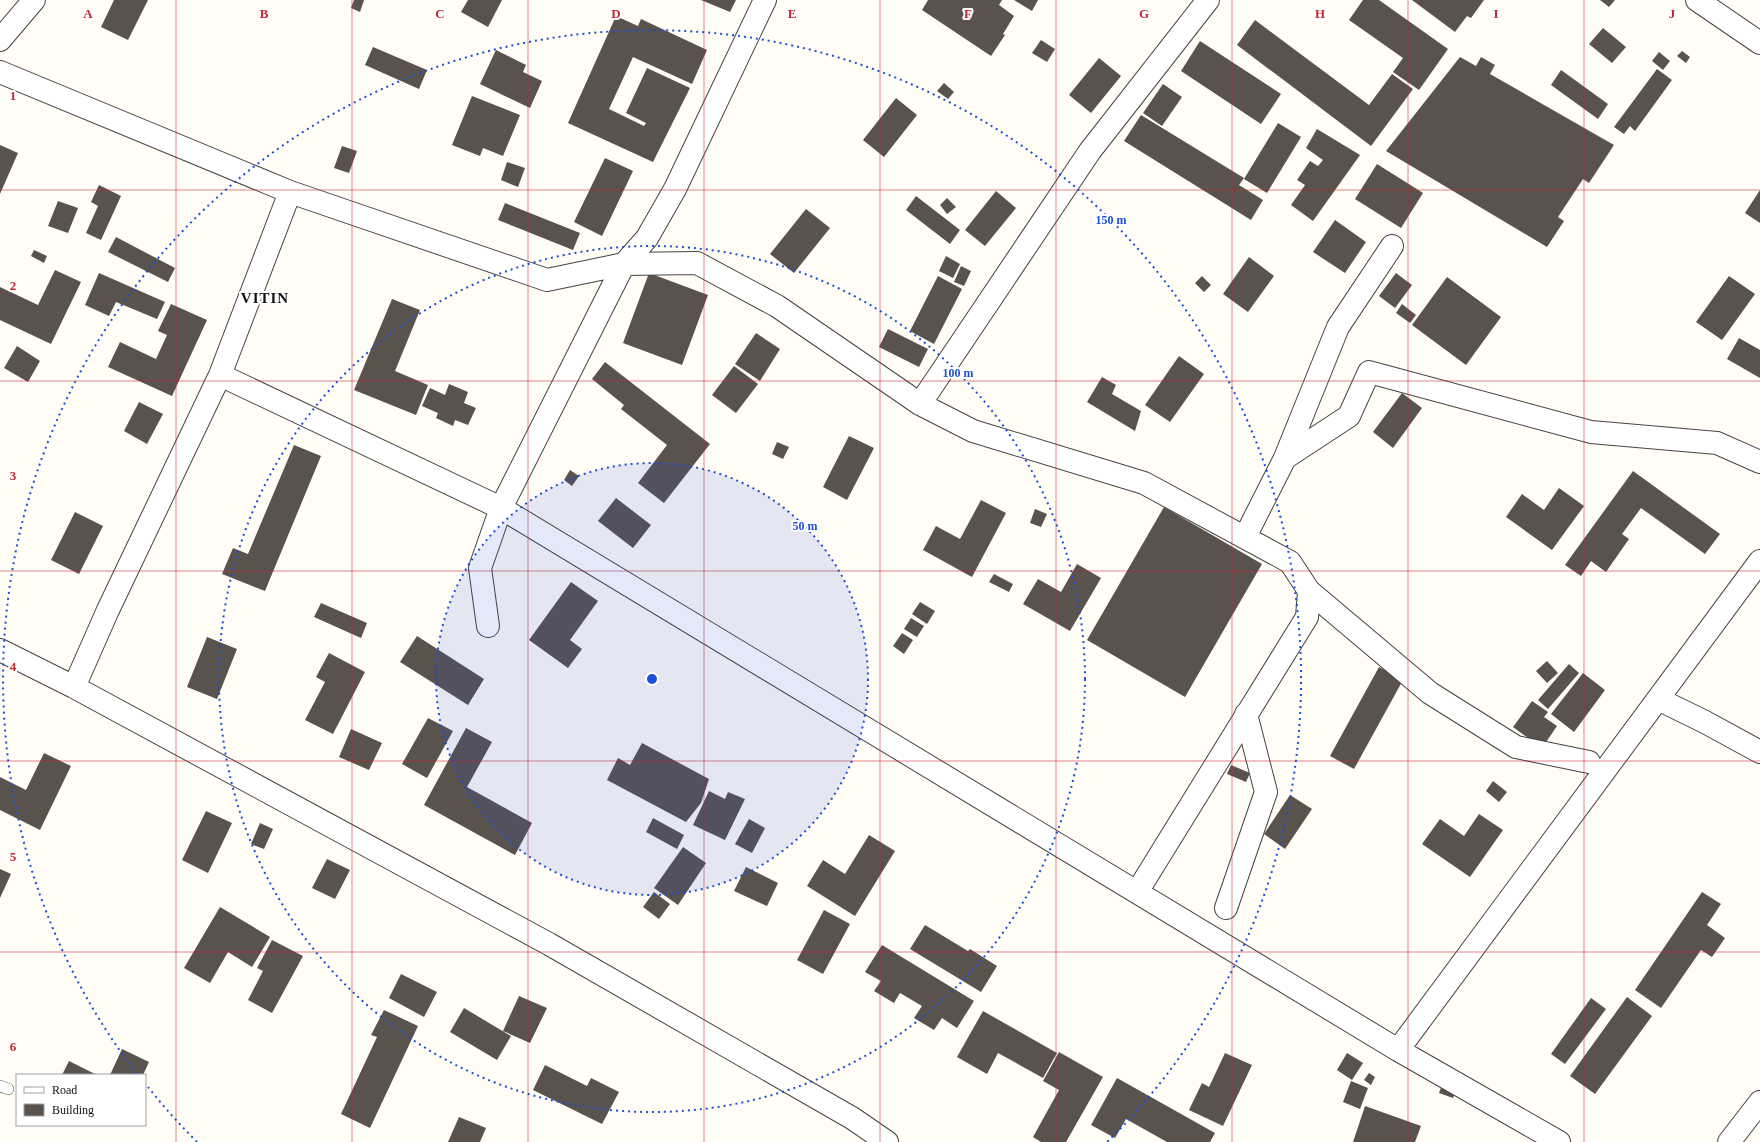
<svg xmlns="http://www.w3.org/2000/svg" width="1760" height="1142" font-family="Georgia,serif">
<rect width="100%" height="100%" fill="#fffdf5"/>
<path fill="#5a524d" d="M114,0H148L128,40L101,27Z
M354,0H364L360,12L351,8Z
M468,0H502L488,27L461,12Z
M701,0H736L730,12Z
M928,0H1002L999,5L1014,16L1003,34L1005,35L991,56L922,10Z
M1014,0H1038L1032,11Z
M1363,0H1379L1448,49L1419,90L1393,72L1403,58L1349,20Z
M1412,0H1484L1471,18L1467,16L1455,32Z
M1600,0H1615L1609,7Z
M616,16L638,26L641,19L707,50L692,84L633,57L609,109L644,126L646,123L626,113L647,68L690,88L653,162L568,123Z
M1255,20L1369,105L1392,74L1413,89L1371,146L1237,45Z
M1603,28L1626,47L1612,63L1589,44Z
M1041,40L1055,49L1047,62L1032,53Z
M1200,41L1281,94L1261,124L1181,71Z
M373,47L427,70L419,89L365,65Z
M496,50L526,65L523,72L542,81L530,108L480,84Z
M1682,51L1690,57L1686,63L1677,56Z
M1659,52L1670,61L1663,70L1652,61Z
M1460,57L1476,66L1481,57L1495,65L1490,74L1614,145L1589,183L1583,179L1558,217L1564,221L1547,247L1386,151Z
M1099,58L1121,76L1091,113L1069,95Z
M1657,69L1672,80L1635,131L1630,126L1624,134L1614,127Z
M1561,70L1608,104L1598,119L1551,85Z
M944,83L954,92L948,99L937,91Z
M1163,84L1182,97L1162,126L1143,113Z
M472,96L520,115L503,156L483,148L480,156L452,145Z
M896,98L917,115L884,157L863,140Z
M1141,115L1244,178L1239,185L1263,200L1251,220L1124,141Z
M1278,123L1301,137L1267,193L1244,179Z
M1317,129L1360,155L1313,221L1291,205L1305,185L1297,180L1310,161L1318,166L1323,160L1306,148Z
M0,145L18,153L0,194Z
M342,146L357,151L349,173L334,168Z
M605,158L633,171L602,236L574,222Z
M507,162L525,168L518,187L501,180Z
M1377,164L1423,193L1401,228L1355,199Z
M99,185L121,196L101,240L86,233L98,206L91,202Z
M1760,190V223L1745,213Z
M996,191L1016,208L985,246L965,230Z
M916,196L960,230L950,244L906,210Z
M947,198L956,207L947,214L940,205Z
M58,201L78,208L68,233L48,226Z
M505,203L580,233L573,250L498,220Z
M806,209L830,228L794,273L770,254Z
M1335,220L1366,242L1345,273L1313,252Z
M116,237L175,268L168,282L108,252Z
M34,250L47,256L44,263L31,256Z
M946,256L960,264L953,278L939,271Z
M1249,257L1274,276L1248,312L1223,294Z
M961,266L971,271L964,286L954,282Z
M55,270L81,282L51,344L0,320V287L38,305Z
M99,273L165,302L157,319L116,302L109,316L85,305Z
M649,273L708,295L682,365L623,343Z
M1396,273L1412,285L1395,308L1379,296Z
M938,276L962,289L934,344L910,331Z
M1202,276L1211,285L1204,292L1195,283Z
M1729,276L1755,294L1722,340L1696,322Z
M1447,277L1501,317L1466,365L1412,325Z
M392,299L420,310L395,371L428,385L416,415L354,390Z
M171,304L207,320L172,396L108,367L120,342L156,359L167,335L158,331Z
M1402,304L1416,315L1410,323L1396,313Z
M888,329L928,349L919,367L879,347Z
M756,333L780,349L760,381L735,364Z
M1739,338L1760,350V378L1727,359Z
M17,346L40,361L28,382L4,368Z
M1179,356L1204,374L1170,422L1145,405Z
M605,362L710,444L664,503L638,483L667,445L621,409L624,405L592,379Z
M734,366L758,384L736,413L712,395Z
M1102,377L1116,385L1112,394L1141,411L1135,431L1087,402Z
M449,384L468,392L464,403L476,408L468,425L455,420L453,426L436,418L438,413L422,406L430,388L445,395Z
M1402,393L1422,408L1393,448L1373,432Z
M139,402L163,414L147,444L124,431Z
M849,436L874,448L847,500L823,487Z
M777,442L789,447L783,459L772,454Z
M294,445L321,456L265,591L222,574L233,548L248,554Z
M570,470L579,476L572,486L564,480Z
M1633,471L1720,534L1705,554L1641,508L1622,534L1629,539L1606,572L1591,561L1581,576L1565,565Z
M1559,488L1584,506L1552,550L1506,517L1522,494L1544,510Z
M616,498L651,525L633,548L598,521Z
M981,500L1006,513L972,577L923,550L936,526L960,539Z
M1164,507L1262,564L1185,697L1087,640Z
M1035,509L1047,514L1041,527L1030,523Z
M75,512L103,526L79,574L51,560Z
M1077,564L1101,578L1070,631L1023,604L1038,579L1061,592Z
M994,574L1013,584L1009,592L989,582Z
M571,582L598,601L570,640L582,649L568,668L529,640Z
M920,602L935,611L927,624L912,614Z
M321,603L367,623L361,638L314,617Z
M911,618L924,626L917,637L904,629Z
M902,633L913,640L904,654L893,646Z
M417,636L484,679L468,705L400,662Z
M207,637L237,649L217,699L187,687Z
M329,653L365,672L333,734L305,720L325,682L316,677Z
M1547,661L1558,673L1547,683L1536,671Z
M1569,664L1579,673L1548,709L1538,700Z
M1379,667L1403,680L1354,769L1330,756Z
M1583,673L1605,690L1574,732L1551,714Z
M1532,701L1548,712L1544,717L1557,726L1542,748L1513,727Z
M428,718L453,731L427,778L402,764Z
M466,728L492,742L467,787L532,823L515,855L424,805Z
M351,729L382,743L369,770L339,757Z
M642,743L709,779L701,803L686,822L607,780L618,758L630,765Z
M44,753L71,766L40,830L0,810V777L26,790Z
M1231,765L1250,773L1246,782L1227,774Z
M1493,781L1507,792L1499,802L1486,791Z
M709,791L725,799L728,792L745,799L725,840L693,825Z
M1290,795L1312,809L1285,849L1264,834Z
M206,811L232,823L208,873L182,860Z
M1479,814L1503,830L1470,877L1422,844L1440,819L1464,836Z
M653,818L684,835L677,849L646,832Z
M749,819L765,828L752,853L735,844Z
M260,823L273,829L264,849L251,844Z
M869,835L895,851L855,916L807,886L823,860L845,874Z
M683,847L706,863L678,905L654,888Z
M327,859L350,870L335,899L312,888Z
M746,867L778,883L767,906L734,891Z
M0,869L11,874L0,898Z
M654,892L670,904L659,919L643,907Z
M1702,892L1721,904L1707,925L1725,938L1712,957L1701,950L1661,1008L1635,990Z
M220,907L270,937L252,967L228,952L210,983L184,968Z
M824,910L850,924L823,974L797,960Z
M925,925L968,951L970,949L997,966L981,992L910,949Z
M272,940L303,956L272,1013L248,1000L263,971L257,968Z
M882,945L974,1001L957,1028L942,1018L934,1030L914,1018L922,1006L900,993L894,1003L874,991L881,981L865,972Z
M401,974L437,992L424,1017L389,998Z
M519,996L547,1008L530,1043L503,1031Z
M1627,997L1652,1016L1595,1094L1570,1076Z
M1591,998L1606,1009L1565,1064L1551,1054Z
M464,1008L511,1036L497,1060L450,1032Z
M384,1010L418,1026L370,1128L341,1114L377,1037L371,1035Z
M983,1011L1057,1053L1043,1078L998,1053L987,1074L957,1057Z
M122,1049L149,1062L143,1075H110Z
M1059,1052L1103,1077L1066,1142H1041L1033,1137L1059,1090L1043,1081Z
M1225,1053L1252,1065L1223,1126L1189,1110L1202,1083L1209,1087Z
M1347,1053L1363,1063L1352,1080L1337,1070Z
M69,1061L97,1075H62Z
M545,1065L587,1086L591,1078L619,1092L602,1124L533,1090Z
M1369,1073L1375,1077L1371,1085L1364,1080Z
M1117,1078L1215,1133L1210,1142H1167L1126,1119L1115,1138L1091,1125Z
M1351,1081L1368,1088L1360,1109L1343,1102Z
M1442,1085L1456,1090L1453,1098L1439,1093Z
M1365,1106L1421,1126L1415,1142H1353Z
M459,1117L486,1128L480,1142H448Z"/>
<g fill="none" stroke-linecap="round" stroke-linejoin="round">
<g stroke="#444" stroke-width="12">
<path id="lane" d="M0,1086L8,1089"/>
</g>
<g stroke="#444" stroke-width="24">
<path id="street" d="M1697,0L1760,43
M0,40L34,0
M0,72L290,192L547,280L624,264L647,238L675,189L765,0
M220,375L501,508L1398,1050L1559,1142
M920,404L1090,151L1208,0
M1285,458L1338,327L1392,246
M1245,537L1285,458L1349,416L1369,372L1591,432L1717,443L1760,462
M1309,591L1430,693L1516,747L1589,762
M488,626L480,568L501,508L624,264L697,263L777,306L920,404L973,431L1144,483L1290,562L1309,591L1307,617L1137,892
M0,650L74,687L549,944L852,1118L887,1142
M74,687L108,610L220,375L290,192
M1658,699L1705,722L1760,752
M1226,908L1266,792L1246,714
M1398,1050L1760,561
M1729,1142L1760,1102"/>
</g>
<use href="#lane" stroke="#fff" stroke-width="11"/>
<use href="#street" stroke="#fff" stroke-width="22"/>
</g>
<path fill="none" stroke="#c4262e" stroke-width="1" stroke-opacity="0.55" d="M176,0V1142M352,0V1142M528,0V1142M704,0V1142M880,0V1142M1056,0V1142M1232,0V1142M1408,0V1142M1584,0V1142M0,190H1760M0,381H1760M0,571H1760M0,761H1760M0,952H1760"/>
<circle cx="652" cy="679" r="216" fill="#1d4ed8" fill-opacity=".12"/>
<g fill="none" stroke="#1d4ed8" stroke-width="2" stroke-dasharray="2 4">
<circle cx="652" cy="679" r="216"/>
<circle cx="652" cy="679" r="433"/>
<path d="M197 1142A649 649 0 0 1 148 1087M137 1074A649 649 0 1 1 1107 1142"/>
</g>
<g text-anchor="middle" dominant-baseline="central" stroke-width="4" stroke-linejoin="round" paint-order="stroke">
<g font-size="15" font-weight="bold" letter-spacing="1" fill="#111" stroke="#fff">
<text x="265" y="298">VITIN</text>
</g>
</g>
<g font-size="13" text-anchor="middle" font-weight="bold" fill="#c4262e" stroke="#fff" stroke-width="4" stroke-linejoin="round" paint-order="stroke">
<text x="88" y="18">A</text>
<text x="264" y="18">B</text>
<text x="440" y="18">C</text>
<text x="616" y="18">D</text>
<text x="792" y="18">E</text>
<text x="968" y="18">F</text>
<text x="1144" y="18">G</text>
<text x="1320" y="18">H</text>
<text x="1496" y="18">I</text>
<text x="1672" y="18">J</text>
<text x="13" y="100">1</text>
<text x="13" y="290">2</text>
<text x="13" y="480">3</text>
<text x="13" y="671">4</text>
<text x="13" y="861">5</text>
<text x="13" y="1051">6</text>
</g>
<circle cx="652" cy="679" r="6" fill="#1d4ed8" stroke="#fff" stroke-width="2"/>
<g font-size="12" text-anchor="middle" font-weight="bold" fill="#1d4ed8" stroke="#fff" stroke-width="4" stroke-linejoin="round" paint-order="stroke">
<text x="1111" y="224">150 m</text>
<text x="958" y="377">100 m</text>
<text x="805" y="530">50 m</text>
</g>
<rect x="16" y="1074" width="130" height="52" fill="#ffffff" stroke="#a0a0a0"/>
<rect x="24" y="1087" width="20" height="6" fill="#ffffff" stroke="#a0a0a0"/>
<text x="52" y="1094" font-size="12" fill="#111111">Road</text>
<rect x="24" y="1104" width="20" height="12" fill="#5a524d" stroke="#a0a0a0"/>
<text x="52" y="1114" font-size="12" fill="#111111">Building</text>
</svg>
